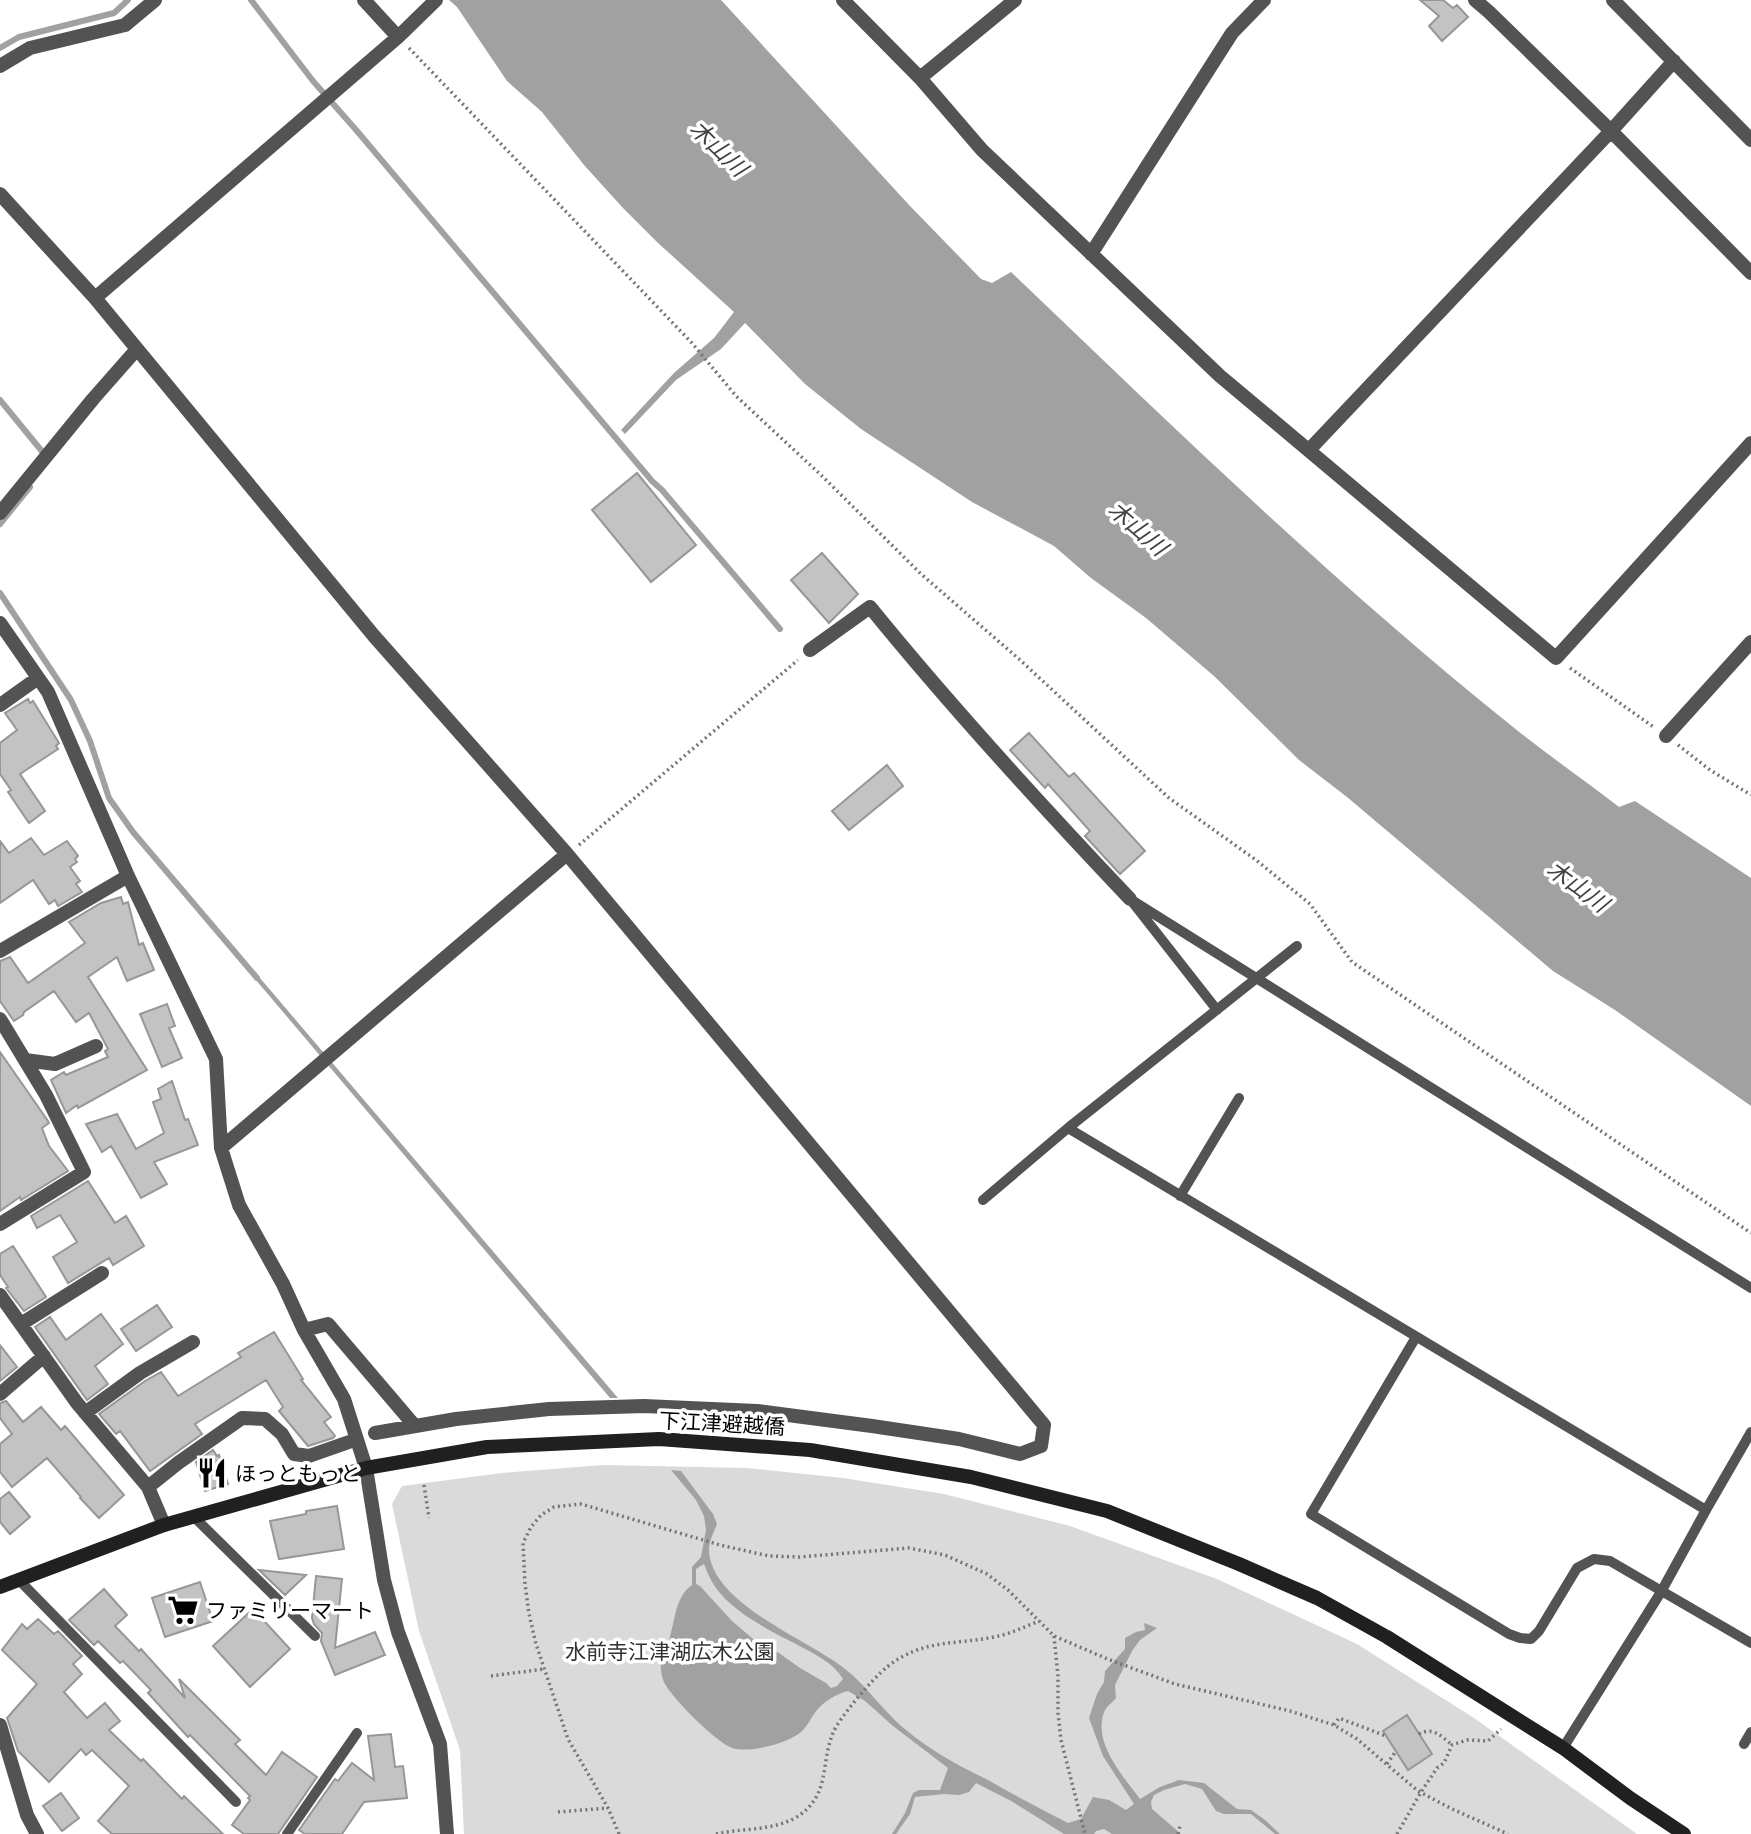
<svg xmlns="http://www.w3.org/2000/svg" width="1751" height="1834" font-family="'Titillium Web','Noto Sans JP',sans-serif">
<rect width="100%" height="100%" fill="#fff"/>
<path fill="#dadada" d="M603,1465L747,1468L843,1478L944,1494L1070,1526L1217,1579L1357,1644L1474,1718L1637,1834H464L460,1750L419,1631L392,1504L402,1486L502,1473Z"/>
<path fill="#a1a1a1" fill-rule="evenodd" d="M449,0H721L910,206L981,279L992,283L1011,272C1174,428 1337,586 1513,727C1548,755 1584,780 1619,807L1635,801L1751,878V1106L1615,1010L1553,971L1347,797L1299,760L1214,676L1146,618L1091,578L1054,546L972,502L861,429L805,384L745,323L721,349L676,380L625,434L621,430L674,373L714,338L734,312L657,242L623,208L584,165L542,112L507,81L457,7Z
M254,971L618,1398H610L250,973Z
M671,1470L681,1471L713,1514L717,1524C714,1532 709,1541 709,1549C709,1603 809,1640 845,1669C862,1682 875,1700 890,1715C899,1725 912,1735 923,1743C943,1757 965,1769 988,1780C1014,1795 1041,1809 1068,1823L1081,1819L1093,1797L1109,1800L1126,1810L1134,1804L1103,1756L1089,1718L1097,1694L1104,1682L1105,1671L1125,1649V1638L1136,1632L1145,1630L1144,1623L1157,1628L1140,1640L1132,1651L1115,1685L1116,1698C1113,1702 1108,1705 1105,1710C1091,1741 1123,1776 1140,1799L1160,1787L1179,1780L1204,1783L1237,1809L1251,1810L1265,1820L1280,1834H1275L1251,1814H1224L1216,1811L1202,1789L1185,1784L1164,1790L1154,1795L1151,1802L1152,1809L1181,1834H1112L1104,1829L1096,1831L1094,1834H1064L1013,1802L976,1783L969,1792L959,1795L944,1794L915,1797L910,1814L896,1834H892L905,1813L913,1793L919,1790H940L948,1768L893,1726L865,1701L848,1691C838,1693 823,1702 817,1710C811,1717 808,1726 801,1732C789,1743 745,1755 730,1747C713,1739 674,1700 665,1684C660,1675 662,1667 659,1658C678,1637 669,1601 692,1585V1567L701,1557L706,1530L704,1516L696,1500ZM704,1564C707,1572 711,1581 716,1588C733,1612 770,1631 796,1644C814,1654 833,1662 843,1679L837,1686L831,1688L826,1683L800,1668L779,1653L759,1644L732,1621L700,1586L696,1584V1569Z"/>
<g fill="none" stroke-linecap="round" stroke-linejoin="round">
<path stroke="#a1a1a1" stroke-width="6" d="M251,0L313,81L357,131L652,481L662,490L780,629
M0,48L19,37L114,13L128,0
M0,400L45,455
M0,524L30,487
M0,593L71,700L90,741L109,798L133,832L257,978"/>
</g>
<path fill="#c3c3c3" stroke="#979797" stroke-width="2" d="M1420,0H1443L1453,8L1457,5L1468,17L1442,41L1429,26L1439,16Z
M637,473L696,545L651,582L592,510Z
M822,553L858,594L829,623L791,580Z
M28,699L30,703L33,701L59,743L56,746L58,749L20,774L45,811L29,823L8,792L11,790L0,774V743L17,730L5,713Z
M1029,733L1069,777L1074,773L1145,851L1120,874L1085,836L1090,831L1048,784L1045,788L1010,750Z
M887,765L903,786L849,830L832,811Z
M31,838L44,855L67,841L78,856L75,859L77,862L70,867L80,881L76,884L82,892L58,906L55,900L49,904L33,880L0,903V841L9,853Z
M121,897L123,904L128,902L139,945L143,943L154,970L127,981L117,957L88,977L147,1070L78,1108L77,1105L66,1113L51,1080L64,1072L66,1075L108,1057L105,1051L108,1049L89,1013L76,1022L54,991L24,1012L23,1015L14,1021L0,1001V961L10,957L28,983L85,943L69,922L101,903Z
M167,1004L175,1026L169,1028L182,1058L162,1067L140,1014Z
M0,1052L48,1121L49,1123L42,1128L49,1146L68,1171L21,1200L20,1197L0,1211Z
M172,1081L185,1120L188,1119L198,1145L154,1162L167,1184L141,1198L111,1146L102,1152L86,1124L117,1114L136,1149L164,1133L153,1102L161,1099L158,1089Z
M88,1181L115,1223L126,1216L144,1246L113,1265L109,1258L68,1283L53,1257L77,1242L60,1215L37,1228L31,1216Z
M13,1246L46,1297L24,1311L6,1288L8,1287L0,1275V1254Z
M157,1305L172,1327L136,1351L121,1329Z
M101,1314L123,1344L95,1366L108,1384L87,1400L35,1327L50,1317L66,1340Z
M274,1332L303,1379L301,1380L331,1417L324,1422L335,1436L333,1438L308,1446L279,1411L283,1407L266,1380L195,1424L202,1434L150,1471L120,1431L116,1434L99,1414L145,1381L161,1372L178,1396L241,1357L238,1353Z
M0,1345L17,1367L0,1381Z
M6,1401L23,1422L41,1407L61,1430L65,1426L124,1495L99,1518L80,1498L81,1497L47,1458L12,1487L0,1472V1444L12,1434L0,1418V1403Z
M213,1450L217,1456L219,1455L228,1484L205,1491L196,1462Z
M9,1492L30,1517L10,1534L0,1522V1499Z
M337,1506L344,1549L279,1559L270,1521L306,1514V1511Z
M259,1570L306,1575L285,1595Z
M316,1576L342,1579L335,1648L375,1632L385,1655L335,1675L321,1641L322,1633L314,1624L312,1618Z
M200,1582L213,1621L165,1637L152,1598Z
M104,1589L127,1615L115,1626L139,1651L141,1649L185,1698L179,1679L240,1740L235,1744L266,1775L282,1752L317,1777L278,1834H244L232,1825L250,1800L248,1798L250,1796L190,1735L188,1737L148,1693L151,1690L123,1661L120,1663L98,1641L94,1645L69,1620Z
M253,1609L290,1649L250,1687L213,1646Z
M38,1619L54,1634L58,1631L82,1656L73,1664L82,1674L64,1692L87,1718L105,1703L120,1721L109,1730L141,1761L143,1759L182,1799L184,1796L223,1834H112L98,1821L129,1786L92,1750L86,1755L81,1749L49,1782L18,1751L7,1718L37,1684L2,1650L22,1624L27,1629Z
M1407,1715L1432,1754L1408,1770L1383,1731Z
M391,1734L395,1767L403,1766L407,1798L364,1802L342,1834H305L299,1830L330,1786L335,1779L338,1781L352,1763L374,1780L368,1736Z
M61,1793L79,1818L62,1831L43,1806Z"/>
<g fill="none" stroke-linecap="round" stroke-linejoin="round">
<path stroke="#757575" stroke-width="3.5" stroke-dasharray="2 3.5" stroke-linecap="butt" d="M409,48L692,343L736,396L821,475L921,574L1019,659L1169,798L1256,860L1310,904L1352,962L1751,1233
M1570,668L1655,728
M1678,745L1710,770L1751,795
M579,845L798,660
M424,1485L429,1518
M1054,1636L1058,1676V1713L1061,1740L1085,1834
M491,1676L544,1669
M1334,1725L1339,1718L1386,1736
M1419,1734C1433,1726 1442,1737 1452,1745
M1387,1764L1396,1751
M558,1812L608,1808
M619,1834L608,1808L568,1739L536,1644L529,1614L525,1584L523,1543L531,1527L541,1515L554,1507L581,1504L720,1545L769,1556L799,1557L909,1548L945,1555L987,1574L1008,1590L1054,1636L1110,1660L1175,1684L1290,1711L1334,1725L1357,1739L1418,1791L1452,1809L1508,1834
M716,1834C742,1828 771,1831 795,1818C831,1797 820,1764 833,1733C839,1718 874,1677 887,1667C922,1639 954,1645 994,1637C1010,1634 1024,1627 1039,1621
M1178,1834L1180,1826
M1397,1834L1421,1792L1437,1768L1444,1763L1452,1745L1467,1740L1488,1741L1501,1729"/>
<path stroke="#535353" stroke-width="10" d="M1217,1010L1130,899L1751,1288
M1068,1128L1297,946
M1180,1196L1239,1098
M983,1200L1068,1128L1706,1510L1661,1592L1563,1748
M1416,1337L1311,1514L1509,1634L1520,1638L1531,1639L1539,1631L1577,1568L1594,1559L1610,1561L1751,1643
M1706,1510L1751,1432
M193,1516L315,1636
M19,1580L236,1802
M1744,1744L1751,1732
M287,1834L357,1733"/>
<path stroke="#535353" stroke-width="14" d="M364,0L398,37
M843,0L920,78L982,150L1220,376L1556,658L1751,443
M1613,0L1751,140
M1674,61L1611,131L1751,273
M0,66L30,48L125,25L155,0
M920,78L1015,0
M0,194L95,298L374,636L567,854L1044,1425L1041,1446L1020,1454L959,1439L872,1426L757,1411L644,1406L549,1409L456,1419L375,1433
M1091,254L1232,33L1264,0
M95,298L398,37L436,0
M1309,450L1611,131L1489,12L1475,0
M0,513L93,399L137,349
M0,623L48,692L128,876L216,1059L221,1148L239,1205L283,1284L304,1330L344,1399L366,1468L384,1580L398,1632L440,1744L447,1834
M810,650L870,607C952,708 1040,804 1130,899
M0,705L38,678
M1666,736L1751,642
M0,951L128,876
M0,1019L46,1095L84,1172L0,1224
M25,1060L55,1064L96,1046
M221,1148L567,854
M0,1295L77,1403L148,1487L164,1525
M21,1324L102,1273
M304,1330L328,1324L414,1425
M0,1394L44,1356
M85,1413L140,1373L193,1342
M148,1487L178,1463L242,1418L265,1419L282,1434L294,1454L309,1456L349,1442
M0,1725L27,1815L37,1834"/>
<path stroke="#202020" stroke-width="14" d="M0,1587L164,1525L366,1468L487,1447L659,1439L810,1450L971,1477L1107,1511L1239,1564L1317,1598L1387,1637L1563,1748L1630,1798L1684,1834"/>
</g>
<defs>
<g id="restaurant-bare" transform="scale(2.415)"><path d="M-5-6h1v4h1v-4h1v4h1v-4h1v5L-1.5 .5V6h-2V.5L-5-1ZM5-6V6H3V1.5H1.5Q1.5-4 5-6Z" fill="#000" stroke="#fff" stroke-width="2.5" paint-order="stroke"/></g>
<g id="supermarket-bare" transform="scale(2.415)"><path d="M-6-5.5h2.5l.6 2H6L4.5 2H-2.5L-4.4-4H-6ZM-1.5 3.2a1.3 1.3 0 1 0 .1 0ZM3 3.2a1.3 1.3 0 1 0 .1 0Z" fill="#000" stroke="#fff" stroke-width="2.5" paint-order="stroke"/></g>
</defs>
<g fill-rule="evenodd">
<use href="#restaurant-bare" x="212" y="1473"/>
<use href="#supermarket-bare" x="183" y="1610"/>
</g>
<g text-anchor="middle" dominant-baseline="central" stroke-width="7" stroke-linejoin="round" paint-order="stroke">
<g font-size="21" fill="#000" stroke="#fff">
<text transform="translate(722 1423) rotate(3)">下江津避越僑</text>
</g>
<g font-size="21" fill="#000" stroke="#fff" text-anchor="start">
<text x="235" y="1473">ほっともっと</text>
<text x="206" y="1610">ファミリーマート</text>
</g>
<g font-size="21" fill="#313131" stroke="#fff">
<text x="670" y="1651">水前寺江津湖広木公園</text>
</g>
<g font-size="23" font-style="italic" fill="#424242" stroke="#fff">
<text transform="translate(719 148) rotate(44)">木山川</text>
<text transform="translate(1138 528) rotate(41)">木山川</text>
<text transform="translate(1578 886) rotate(36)">木山川</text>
</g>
</g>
</svg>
